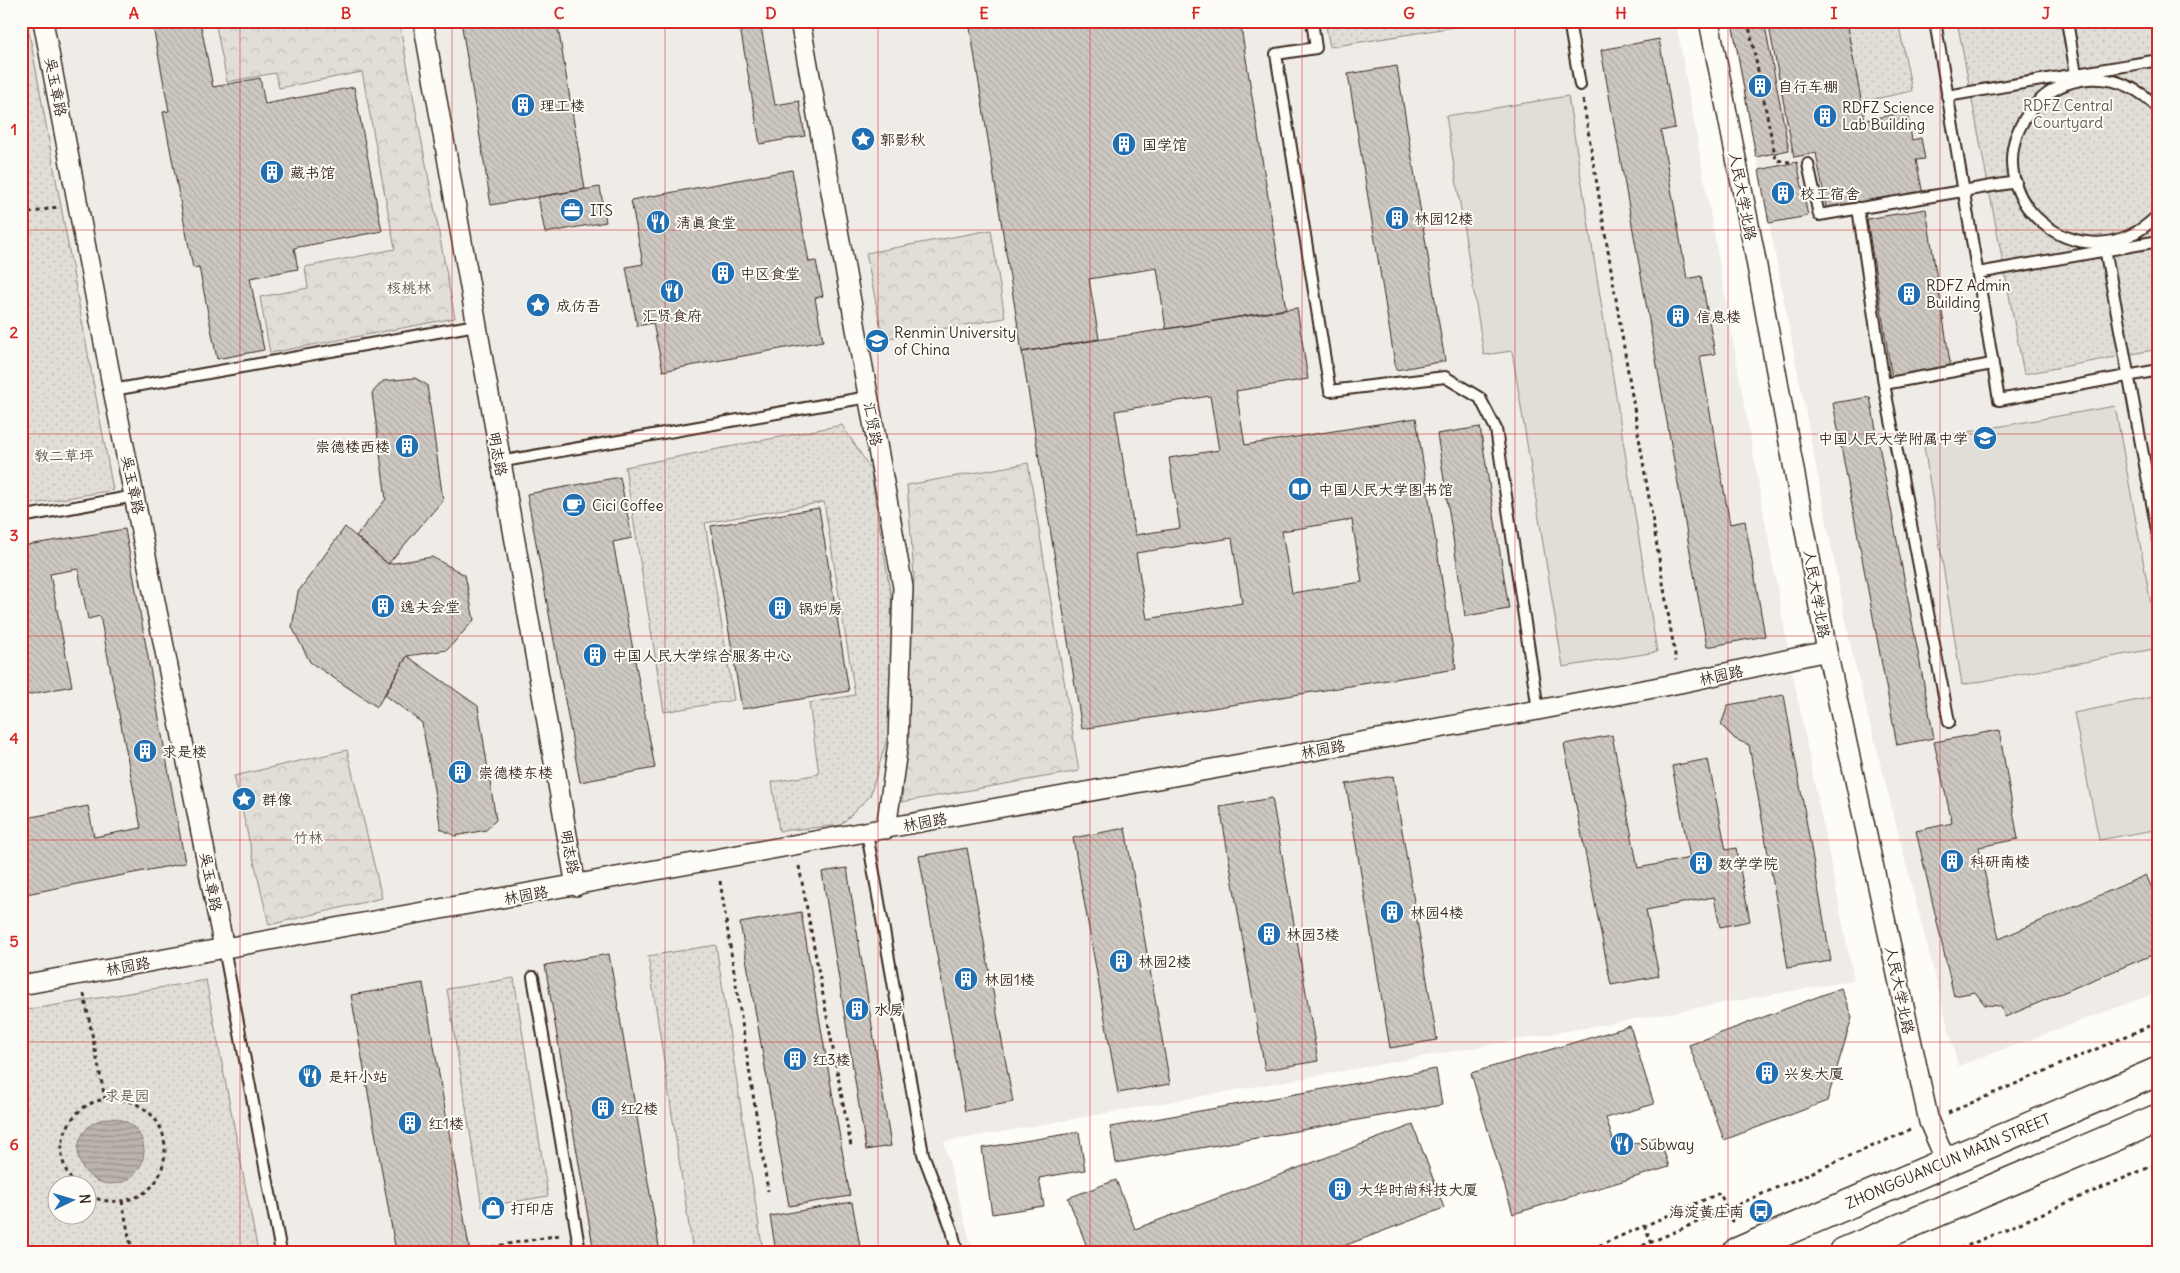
<svg xmlns="http://www.w3.org/2000/svg" width="2180" height="1273" font-family="Delius,'LXGW WenKai TC',sans-serif">
<defs>
<pattern id="green-dots" width="8" height="8" patternUnits="userSpaceOnUse" patternTransform="scale(1.25)"><rect width="8" height="8" fill="#e1ded7"/><path d="M2 2h.1M6 6h.1" fill="none" stroke="#c2bfb8" stroke-width="1.8" stroke-linecap="round"/></pattern>
<pattern id="forest-crowns" width="20" height="18" patternUnits="userSpaceOnUse" patternTransform="scale(1.25)"><rect width="20" height="18" fill="#e1ded7"/><path d="M2 6a3 3 0 1 1 6 0M12 15a3 3 0 1 1 6 0" fill="none" stroke="#c2bfb8"/></pattern>
<pattern id="water-rules" width="6" height="5" patternUnits="userSpaceOnUse" patternTransform="scale(1.25)"><rect width="6" height="5" fill="#bbb4ad"/><path d="M0 2.5h6" fill="none" stroke="#99938c"/></pattern>
<pattern id="building-back-hatch" width="6" height="6" patternUnits="userSpaceOnUse" patternTransform="scale(1.25)"><rect width="6" height="6" fill="#cdc8c2"/><path d="M-1 5l2 2M0 0l6 6M5-1l2 2" fill="none" stroke="#b1aca6"/></pattern>
</defs>
<rect width="100%" height="100%" fill="#fdfcf7"/>
<filter id="ink" filterUnits="userSpaceOnUse"><feTurbulence type="fractalNoise" baseFrequency=".02" numOctaves="2"/><feDisplacementMap in="SourceGraphic" scale="10" xChannelSelector="R" yChannelSelector="G"/><feConvolveMatrix kernelMatrix="1 2 1 2 8 2 1 2 1" color-interpolation-filters="sRGB"/></filter>
<g filter="url(#ink)">
<path fill="#efece7" fill-rule="evenodd" d="M21,21H1676L1790,660L1854,980L944,1142L973,1252H21ZM58,1186H88V1216H58Z
M1730,21H2159V992L1958,1066L1852,653Z"/>
<path fill="url(#green-dots)" stroke="#8e847a" fill-rule="evenodd" d="M21,21H27L113,490L21,506Z
M1325,21H1491L1330,47Z
M1874,21H1898L1912,91L1861,102L1847,27Z
M1957,21H2159V349L2024,374Z
M842,425L870,468L891,596L893,719L870,796L841,825L779,831L772,782L819,774L809,703L855,695L824,502L705,523L734,700L664,712L625,467Z
M716,945L763,1252H693L648,956Z
M514,978L548,1196L482,1207L447,989Z
M206,980L258,1252H21V1011ZM58,1186H88V1216H58Z"/>
<path fill="url(#forest-crowns)" stroke="#8e847a" d="M215,21H399L455,318L270,353L260,297L308,288L305,267L395,249L362,72L279,88L275,73L227,82Z
M991,230L1005,318L883,339L866,253Z
M1028,463L1079,771L902,802L914,576L907,485Z
M347,750L382,898L269,925L234,776Z"/>
<path fill="#e1ded7" stroke="#8e847a" d="M1568,96L1657,652L1563,667L1512,351L1484,355L1446,116Z
M2115,406L2159,648L1962,685L1923,440Z
M2153,697L2159,726V829L2099,840L2074,713Z"/>
<path fill="url(#water-rules)" stroke="#887d74" d="M78 1151a33 33 0 1 1 66 0a33 33 0 1 1-66 0Z"/>
<path fill="url(#building-back-hatch)" stroke="#3b2a1e" fill-rule="evenodd" d="M152,21H200L213,87L260,78L265,104L354,87L382,231L294,248L298,269L250,278L264,350L217,359L199,267L193,268L163,112L169,111Z
M461,21H557L585,189L491,205Z
M739,21H760L775,105L799,101L805,136L760,144Z
M969,21H1240L1286,309L1166,329L1157,268L1089,279L1099,339L1022,352Z
M1732,21H1764L1789,150L1756,157Z
M1768,21H1846L1865,120L1907,112L1912,140L1921,138L1925,159L1916,160L1924,199L1828,217L1816,153L1794,157Z
M1659,39L1675,128L1661,131L1687,279L1701,276L1715,354L1700,356L1730,524L1745,521L1765,636L1707,647L1601,50Z
M1397,66L1445,361L1396,370L1348,74Z
M1797,162L1808,216L1769,223L1759,170Z
M792,170L809,262L816,261L823,296L815,298L823,341L663,371L653,323L637,326L626,267L643,264L631,200Z
M600,187L606,222L545,233L538,197Z
M1926,209L1951,369L1892,379L1867,219Z
M1297,308L1308,379L1236,391L1245,445L1416,418L1456,669L1082,729L1022,352ZM1210,396L1219,450L1169,458L1180,528L1135,535L1115,411ZM1352,520L1362,582L1292,593L1282,531ZM1232,538L1242,603L1147,619L1136,553Z
M415,378L427,385L443,500L388,564L356,536L386,499L372,393L383,381Z
M1870,397L1934,738L1897,745L1833,403Z
M1480,427L1509,609L1465,616L1437,434Z
M620,477L632,538L613,542L655,768L580,782L527,494Z
M819,508L849,691L742,709L711,526Z
M345,527L388,564L432,557L465,575L474,620L447,650L407,656L377,707L310,662L292,627L298,592Z
M125,529L185,863L21,895V851L24,850L21,819L88,806L94,837L141,828L100,616L88,619L78,569L50,574L72,686L21,696V546Z
M407,656L478,706L496,820L486,830L455,836L441,829L422,723L385,695Z
M1784,695L1831,961L1788,968L1749,745L1735,739L1721,725L1728,705Z
M1999,730L2018,839L1979,847L1999,939L2146,875L2159,904V952L2005,1017L2001,1006L1985,1005L1975,992L1954,996L1916,831L1952,823L1934,742Z
M1612,735L1638,868L1690,858L1672,766L1708,759L1726,850L1736,848L1750,921L1720,927L1714,897L1646,910L1659,976L1611,985L1564,744Z
M1393,776L1437,1040L1390,1048L1346,784Z
M1272,798L1318,1061L1265,1070L1220,807Z
M1125,828L1170,1084L1118,1093L1073,838Z
M967,848L1013,1102L965,1111L919,856Z
M847,868L891,1146L866,1150L822,872Z
M801,912L850,1196L789,1206L740,923Z
M609,954L660,1252H594L545,965Z
M423,983L470,1252H396L351,995Z
M1841,988L1852,1018L1827,1101L1724,1140L1689,1045Z
M1630,1026L1654,1104L1606,1118L1616,1149L1659,1136L1669,1167L1513,1214L1471,1073Z
M1436,1069L1442,1105L1116,1163L1110,1127Z
M1413,1125L1444,1208L1328,1252H1089L1068,1198L1116,1180L1135,1229Z
M1079,1132L1085,1170L1039,1178L1044,1206L992,1214L982,1148Z
M852,1202L861,1252H776L770,1216Z
M564,1246L565,1252H531Z"/>
<g fill="none" stroke-linecap="round" stroke-linejoin="round">
<g stroke="#3b2a1e" stroke-width="14">
<path id="lane" d="M1312,21L1316,48L1276,54L1330,391L1445,377L1480,398L1496,429L1538,710
M1569,21L1580,85
M1935,21L1999,400L2159,370
M2067,21L2077,80
M1947,96L2159,60
M2159,109C2138,87 2111,75 2081,80C2061,83 2042,95 2030,111C1967,195 2084,292 2159,214
M1808,164L1819,215L2016,182
M1858,208L1884,384L1992,364
M2104,243L2159,541
M1978,273L2159,241
M1884,384L1949,722
M113,390L476,325
M499,462L868,397
M21,517L135,496
M867,833L923,1154L952,1230L957,1252
M224,948L281,1252
M533,977L580,1252"/>
</g>
<g stroke="#3b2a1e" stroke-width="22">
<path id="street" d="M43,21L113,390L224,948
M423,21L576,886
M800,21L903,587L898,743L886,829
M1709,21L1754,250L1827,651L1929,1122L1946,1161
M21,985L1538,710L1680,683L1827,651"/>
</g>
<g stroke="#3b2a1e" stroke-width="31">
<path id="primary" d="M1737,1252L2159,1071
M1844,1252L2159,1118"/>
</g>
<path stroke="#3b2a1e" stroke-width="3" stroke-dasharray="4 4" stroke-linecap="butt" d="M1748,21L1776,160L1790,162
M1583,100L1676,661
M21,215L57,207
M799,866L851,1146
M720,881L768,1191
M84,994L105,1099
M1948,1113L2159,1022
M76,1186C65,1173 59,1156 63,1140C80,1069 184,1097 162,1168C153,1200 115,1209 88,1195
M122,1201L132,1252
M479,1252V1249L560,1235
M1584,1252L1720,1193L1733,1224
M1628,1252L1910,1130
M1953,1252L2159,1163"/>
<use href="#lane" stroke="#fdfcf7" stroke-width="10"/>
<use href="#street" stroke="#fdfcf7" stroke-width="19"/>
<use href="#primary" stroke="#fdfcf7" stroke-width="28"/>
<path stroke="#3b2a1e" stroke-width="3" stroke-dasharray="4 4" stroke-linecap="butt" d="M1644,1225L1656,1252"/>
</g>
</g>
<path fill="none" stroke="#d62828" stroke-width="1" stroke-opacity="0.55" d="M240,21V1252M452,21V1252M665,21V1252M878,21V1252M1090,21V1252M1302,21V1252M1515,21V1252M1728,21V1252M1940,21V1252M21,230H2159M21,434H2159M21,636H2159M21,840H2159M21,1042H2159"/>
<defs>
<g id="building-disc" transform="scale(1.25)"><circle r="9.5" fill="#1f6fb2" stroke="#fdfcf7"/><path d="M-4-6H4V6H1V3H-1V6H-4ZM-2.5-4.3h1.7v1.8h-1.7ZM.8-4.3h1.7v1.8H.8ZM-2.5-1h1.7V.8h-1.7ZM.8-1h1.7V.8H.8Z" fill="#fff"/></g>
<g id="sight-disc" transform="scale(1.25)"><circle r="9.5" fill="#1f6fb2" stroke="#fdfcf7"/><path d="M0-6L1.8-2.2L6-1.7L2.9 1.2L3.7 5.4L0 3.3L-3.7 5.4L-2.9 1.2L-6-1.7L-1.8-2.2Z" fill="#fff"/></g>
<g id="office-disc" transform="scale(1.25)"><circle r="9.5" fill="#1f6fb2" stroke="#fdfcf7"/><path d="M-6-3h4V-5.5h4V-3h4V5H-6ZM-1-4.5V-3h2v-1.5ZM-6 0V1H6V0Z" fill="#fff"/></g>
<g id="restaurant-disc" transform="scale(1.25)"><circle r="9.5" fill="#1f6fb2" stroke="#fdfcf7"/><path d="M-5-6h1v4h1v-4h1v4h1v-4h1v5L-1.5 .5V6h-2V.5L-5-1ZM5-6V6H3V1.5H1.5Q1.5-4 5-6Z" fill="#fff"/></g>
<g id="university-disc" transform="scale(1.25)"><circle r="9.5" fill="#1f6fb2" stroke="#fdfcf7"/><path d="M0-5L7-2L0 1L-7-2ZM-4 1L0 2.5L4 1V4Q0 6-4 4Z" fill="#fff"/></g>
<g id="school-disc" transform="scale(1.25)"><circle r="9.5" fill="#1f6fb2" stroke="#fdfcf7"/><path d="M0-5L7-2L0 1L-7-2ZM-4 1L0 2.5L4 1V4Q0 6-4 4Z" fill="#fff"/></g>
<g id="library-disc" transform="scale(1.25)"><circle r="9.5" fill="#1f6fb2" stroke="#fdfcf7"/><path d="M-6-4Q-3-5.5-.7-3.5V5Q-3 3-6 4ZM6-4Q3-5.5 .7-3.5V5Q3 3 6 4Z" fill="#fff"/></g>
<g id="cafe-disc" transform="scale(1.25)"><circle r="9.5" fill="#1f6fb2" stroke="#fdfcf7"/><path d="M-5.5-4.5H6V0H3Q3 3.5 0 3.5H-2.5Q-5.5 3.5-5.5 0ZM3-3.2v2h1.7v-2ZM-6 4.5H4V6H-6Z" fill="#fff"/></g>
<g id="shop-disc" transform="scale(1.25)"><circle r="9.5" fill="#1f6fb2" stroke="#fdfcf7"/><path d="M-5-2.5h2.3a2.7 3.5 0 0 1 5.4 0H5L5.5 6h-11ZM-1.5-2.5h3a1.5 2.3 0 0 0-3 0Z" fill="#fff"/></g>
<g id="bus-disc" transform="scale(1.25)"><circle r="9.5" fill="#1f6fb2" stroke="#fdfcf7"/><path d="M-5-6H5V4H4V6H2V4H-2V6H-4V4H-5ZM-3.5-4V0h7V-4ZM-3.5 1.2v1.5H-2V1.2ZM2 1.2v1.5H3.5V1.2Z" fill="#fff"/></g>
</defs>
<g fill-rule="evenodd">
<use href="#building-disc" x="1760" y="86"/>
<use href="#building-disc" x="523" y="105"/>
<use href="#building-disc" x="1825" y="116"/>
<use href="#sight-disc" x="863" y="139"/>
<use href="#building-disc" x="1124" y="144"/>
<use href="#building-disc" x="272" y="172"/>
<use href="#building-disc" x="1783" y="193"/>
<use href="#office-disc" x="572" y="210"/>
<use href="#building-disc" x="1397" y="218"/>
<use href="#restaurant-disc" x="658" y="222"/>
<use href="#building-disc" x="723" y="273"/>
<use href="#restaurant-disc" x="672" y="291"/>
<use href="#building-disc" x="1909" y="294"/>
<use href="#sight-disc" x="538" y="305"/>
<use href="#building-disc" x="1678" y="316"/>
<use href="#university-disc" x="877" y="341"/>
<use href="#school-disc" x="1985" y="438"/>
<use href="#building-disc" x="407" y="446"/>
<use href="#library-disc" x="1300" y="489"/>
<use href="#cafe-disc" x="574" y="505"/>
<use href="#building-disc" x="383" y="606"/>
<use href="#building-disc" x="780" y="608"/>
<use href="#building-disc" x="595" y="655"/>
<use href="#building-disc" x="145" y="751"/>
<use href="#building-disc" x="460" y="772"/>
<use href="#sight-disc" x="244" y="799"/>
<use href="#building-disc" x="1952" y="861"/>
<use href="#building-disc" x="1701" y="863"/>
<use href="#building-disc" x="1392" y="912"/>
<use href="#building-disc" x="1269" y="934"/>
<use href="#building-disc" x="1121" y="961"/>
<use href="#building-disc" x="966" y="979"/>
<use href="#building-disc" x="857" y="1009"/>
<use href="#building-disc" x="795" y="1059"/>
<use href="#building-disc" x="1767" y="1073"/>
<use href="#restaurant-disc" x="310" y="1076"/>
<use href="#building-disc" x="603" y="1108"/>
<use href="#building-disc" x="410" y="1123"/>
<use href="#restaurant-disc" x="1622" y="1144"/>
<use href="#building-disc" x="1340" y="1189"/>
<use href="#shop-disc" x="493" y="1208"/>
<use href="#bus-disc" x="1761" y="1211"/>
</g>
<g text-anchor="middle" dominant-baseline="central" stroke-width="4" stroke-linejoin="round" paint-order="stroke">
<g font-size="15" fill="#3b2a1e" stroke="#fdfcf7" text-anchor="start">
<text x="1778" y="86">自行车棚</text>
<text x="540" y="105">理工楼</text>
<text x="1842" y="107">RDFZ Science<tspan x="1842" dy="17">Lab Building</tspan></text>
<text x="880" y="139">郭影秋</text>
<text x="1142" y="144">国学馆</text>
<text x="290" y="172">藏书馆</text>
<text x="1800" y="193">校工宿舍</text>
<text x="590" y="210">ITS</text>
<text x="1414" y="218">林园12楼</text>
<text x="676" y="222">清真食堂</text>
<text x="740" y="273">中区食堂</text>
<text x="1926" y="285">RDFZ Admin<tspan x="1926" dy="17">Building</tspan></text>
<text x="556" y="305">成仿吾</text>
<text x="672" y="315" text-anchor="middle">汇贤食府</text>
<text x="1696" y="316">信息楼</text>
<text x="894" y="332">Renmin University<tspan x="894" dy="17">of China</tspan></text>
<text x="1968" y="438" text-anchor="end">中国人民大学附属中学</text>
<text x="390" y="446" text-anchor="end">崇德楼西楼</text>
<text x="1318" y="489">中国人民大学图书馆</text>
<text x="592" y="505">Cici Coffee</text>
<text x="400" y="606">逸夫会堂</text>
<text x="798" y="608">锅炉房</text>
<text x="612" y="655">中国人民大学综合服务中心</text>
<text x="162" y="751">求是楼</text>
<text x="478" y="772">崇德楼东楼</text>
<text x="262" y="799">群像</text>
<text x="1970" y="861">科研南楼</text>
<text x="1718" y="863">数学学院</text>
<text x="1410" y="912">林园4楼</text>
<text x="1286" y="934">林园3楼</text>
<text x="1138" y="961">林园2楼</text>
<text x="984" y="979">林园1楼</text>
<text x="874" y="1009">水房</text>
<text x="812" y="1059">红3楼</text>
<text x="1784" y="1073">兴发大厦</text>
<text x="328" y="1076">是轩小站</text>
<text x="620" y="1108">红2楼</text>
<text x="428" y="1123">红1楼</text>
<text x="1640" y="1144">Subway</text>
<text x="1358" y="1189">大华时尚科技大厦</text>
<text x="510" y="1208">打印店</text>
<text x="1744" y="1211" text-anchor="end">海淀黄庄南</text>
</g>
<g font-size="15" fill="#3b2a1e" stroke="#fdfcf7">
<text transform="translate(56 87) rotate(79)">吴玉章路</text>
<text transform="translate(1743 196) rotate(79)">人民大学北路</text>
<text transform="translate(873 424) rotate(80)">汇贤路</text>
<text transform="translate(498 454) rotate(80)">明志路</text>
<text transform="translate(133 485) rotate(78)">吴玉章路</text>
<text transform="translate(1817 594) rotate(80)">人民大学北路</text>
<text transform="translate(1721 675) rotate(-12)">林园路</text>
<text transform="translate(1323 749) rotate(-10)">林园路</text>
<text transform="translate(925 822) rotate(-10)">林园路</text>
<text transform="translate(570 852) rotate(80)">明志路</text>
<text transform="translate(211 882) rotate(79)">吴玉章路</text>
<text transform="translate(526 895) rotate(-10)">林园路</text>
<text transform="translate(128 966) rotate(-10)">林园路</text>
<text transform="translate(1900 990) rotate(78)">人民大学北路</text>
<text transform="translate(1948 1161) rotate(-23)">ZHONGGUANCUN MAIN STREET</text>
</g>
<g font-size="15" fill="#64574c" stroke="#fdfcf7">
<text x="2068" y="105">RDFZ Central<tspan x="2068" dy="17">Courtyard</tspan></text>
<text x="409" y="287">核桃林</text>
<text x="64" y="455">教二草坪</text>
<text x="308" y="837">竹林</text>
<text x="127" y="1095">求是园</text>
</g>
</g>
<rect width="2180" height="1273" fill="none" stroke="#fdfcf7" stroke-width="55"/>
<g transform="translate(72 1200) rotate(85)"><circle r="24" fill="#fdfcf7" stroke="#afa8a0"/>
<path d="M0-4L9 19L0 12L-9 19Z" fill="#1f6fb2"/>
<text y="-8" font-size="14" font-weight="bold" text-anchor="middle" fill="#3b2a1e">N</text>
</g>
<rect x="28" y="28" width="2124" height="1218" fill="none" stroke="#d62828" stroke-width="2"/>
<g font-size="16" text-anchor="middle" font-weight="bold" fill="#d62828">
<text x="134" y="19">A</text>
<text x="346" y="19">B</text>
<text x="559" y="19">C</text>
<text x="771" y="19">D</text>
<text x="984" y="19">E</text>
<text x="1196" y="19">F</text>
<text x="1409" y="19">G</text>
<text x="1621" y="19">H</text>
<text x="1834" y="19">I</text>
<text x="2046" y="19">J</text>
<text x="14" y="135">1</text>
<text x="14" y="338">2</text>
<text x="14" y="541">3</text>
<text x="14" y="744">4</text>
<text x="14" y="947">5</text>
<text x="14" y="1150">6</text>
</g>
</svg>
